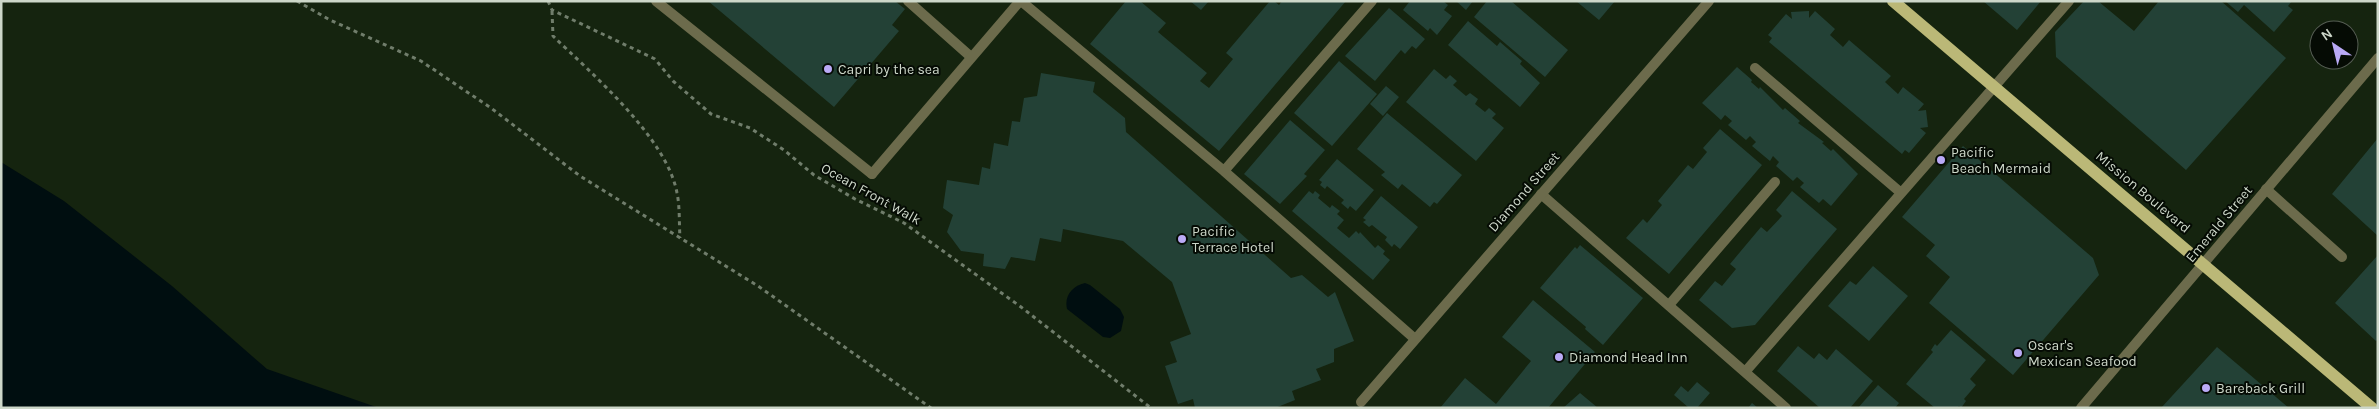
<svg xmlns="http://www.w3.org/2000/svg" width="2379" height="409" font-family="Karla,sans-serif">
<rect width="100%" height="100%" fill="#15240f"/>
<path fill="#000e10" d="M1,162L64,201L172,286L267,369L379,408H1Z
M1085,283L1090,285L1120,309L1124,317L1121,331L1110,338L1103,337L1067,309C1064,296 1072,286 1085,283Z"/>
<path fill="#234136" d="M708,1H895L905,9L892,25L899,31L834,107Z
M1126,1H1140L1166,23L1158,32L1207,73L1200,81L1209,88L1233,59L1226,53L1270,1H1274L1279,5L1282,1H1346L1219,151L1090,44Z
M1190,1H1209L1201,10Z
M1410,1H1443L1448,5L1444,10L1452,16L1437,35L1430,28L1428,31L1403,10Z
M1456,1H1473L1466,10Z
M1487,1H1511L1568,50L1545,77L1474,17Z
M1576,1H1615L1599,20Z
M1983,1H2041L2017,30Z
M2084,1H2098L2134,31L2159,1H2221L2286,58L2186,170L2056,57L2055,32Z
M2225,1H2292L2288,6L2293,10L2274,32L2244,5L2238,12Z
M1389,8L1425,39L1416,49L1412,46L1405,54L1401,50L1375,81L1345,56Z
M1809,11V18L1815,11L1835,29L1830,35L1843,47L1849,40L1891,76L1885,82L1898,94L1903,87L1924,104L1918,111L1926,110L1928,127L1920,128L1926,133L1909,153L1905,150L1902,154L1769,42L1772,38L1768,35L1786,14L1792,19L1791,12Z
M1468,21L1497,46L1500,42L1522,61L1520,64L1540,83L1520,107L1448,45Z
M1339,61L1377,94L1332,146L1294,113Z
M1737,67L1752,80L1751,82L1759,89L1760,87L1783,110L1785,108L1800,121L1798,123L1824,142L1822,143L1831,151L1833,149L1858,174L1831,206L1823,199L1819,203L1800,187L1804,183L1797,177L1793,181L1776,166L1779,162L1773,156L1770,161L1752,146L1756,142L1750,136L1746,140L1728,125L1732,121L1725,115L1721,120L1702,103Z
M1434,69L1446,79L1450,75L1457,81L1453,85L1466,96L1470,93L1478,99L1475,104L1485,112L1489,108L1496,114L1492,118L1504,128L1476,161L1406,102Z
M1041,73L1095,82L1093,92L1125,118L1126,132L1291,278L1302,275L1328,297L1335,292L1354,341L1334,349V362L1316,369L1321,380L1292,391L1295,400L1275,408H1195L1193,399L1178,404L1165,366L1177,362L1170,342L1191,334L1172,282L1123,241L1063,229L1061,242L1040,238L1035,261L1011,257L1005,269L983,266L984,254L961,251L947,232L953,215L943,208L947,180L979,185L982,167L990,169L994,143L1008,146L1012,121L1020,122L1024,98L1037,96Z
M1386,86L1399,97L1383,116L1370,104Z
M1387,113L1462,175L1437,204L1434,202L1430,207L1402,184L1398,189L1381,175L1385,172L1357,149Z
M1290,120L1325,150L1304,174L1307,176L1280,204L1244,174Z
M1720,129L1762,165L1669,274L1626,238L1643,219L1647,223L1662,205L1658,201L1688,165L1693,169L1707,152L1703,148Z
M2378,138V236L2332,194Z
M1963,146L2093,258L2099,275L2013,375L1929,303L1950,277L1926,256L1935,245L1902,217Z
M1337,159L1374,190L1356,211L1350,206L1348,209L1341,203L1344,200L1327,186L1325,189L1320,185L1322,182L1319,180Z
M1309,191L1313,194L1315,191L1320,195L1318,198L1330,208L1332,205L1340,211L1337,214L1344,220L1337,228L1349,238L1356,231L1359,234L1360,232L1375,248L1378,245L1385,251L1383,254L1390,260L1373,280L1292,211Z
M1792,191L1837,229L1755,325L1732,328L1699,300L1715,281L1722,286L1736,269L1730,264L1761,227L1767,232L1782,216L1776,210Z
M1381,196L1418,227L1400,249L1394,244L1392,247L1385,240L1387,237L1372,225L1369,227L1363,222L1366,220L1363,218Z
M1580,245L1643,298L1603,345L1585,329L1586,327L1540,288L1575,247L1577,249Z
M2378,255V339L2376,341L2335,303Z
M1873,266L1908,296L1869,341L1828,306L1850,281L1856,285Z
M1533,300L1595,352L1548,408H1440L1465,378L1496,404L1531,361L1502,337Z
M1951,330L1986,360L1970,379L1976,385L1964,399L1966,401L1961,408L1959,406L1957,408H1935L1906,384L1933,352L1931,350L1935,344L1937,346Z
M1798,346L1814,359L1819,353L1827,360L1836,349L1873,381L1850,408H1820L1777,371Z
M2217,347L2249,374L2289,408H2161Z
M1697,382L1710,393L1697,408H1689L1674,395L1681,386L1688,392Z
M1878,385L1899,403L1895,408H1858Z
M1580,393L1598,408H1563Z
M1752,403L1758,408H1748Z"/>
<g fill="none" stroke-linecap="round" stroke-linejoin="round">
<path stroke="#707d6b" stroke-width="3" stroke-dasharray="4 4" stroke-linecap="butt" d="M297,1L330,20L421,61L491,108L580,176L758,286L931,408
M548,1L552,10L655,59L673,81L711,114L750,128L784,150L814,175L855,199L904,223L1021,307L1151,408
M552,11L553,36C592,74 667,138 677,193C680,207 679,224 680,238"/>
<path stroke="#6c6b4c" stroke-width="10" d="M656,1L872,174
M908,1L971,57
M1021,1L1224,171L1415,339
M1755,68L1900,192
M1224,171L1372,1
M2266,189L2342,257
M1541,194L1786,408
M1669,305L1775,182
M1745,372L2069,1"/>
<path stroke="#6c6b4c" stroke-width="10" d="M872,174L1020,1
M1361,402L1709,1
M2081,408L2378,58"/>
<path stroke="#bbb877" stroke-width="12" d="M1893,1L2372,408"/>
</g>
<g fill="#baaaf6" stroke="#050b04" stroke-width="2">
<circle cx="828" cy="69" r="5"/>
<circle cx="1941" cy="160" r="5"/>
<circle cx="1182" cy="239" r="5"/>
<circle cx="2018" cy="353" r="5"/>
<circle cx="1559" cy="357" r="5"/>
<circle cx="2206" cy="388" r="5"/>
</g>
<g text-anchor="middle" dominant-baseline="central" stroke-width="4" stroke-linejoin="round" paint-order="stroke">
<g font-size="14" fill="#cdd7c9" stroke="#050b04" text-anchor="start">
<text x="838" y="69">Capri by the sea</text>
<text x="1951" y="152">Pacific<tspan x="1951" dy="16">Beach Mermaid</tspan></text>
<text x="1192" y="231">Pacific<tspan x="1192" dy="16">Terrace Hotel</tspan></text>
<text x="2028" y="345">Oscar's<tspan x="2028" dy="16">Mexican Seafood</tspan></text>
<text x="1569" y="357">Diamond Head Inn</text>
<text x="2216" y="388">Bareback Grill</text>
</g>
<g font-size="14" fill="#cdd7c9" stroke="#050b04">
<text transform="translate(1524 192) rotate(-49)">Diamond Street</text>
<text transform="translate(2143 192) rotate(40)">Mission Boulevard</text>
<text transform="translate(871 194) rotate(29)">Ocean Front Walk</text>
<text transform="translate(2219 224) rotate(-50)">Emerald Street</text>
</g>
</g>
<rect width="2379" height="409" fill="none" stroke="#cdd7c9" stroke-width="5"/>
<g transform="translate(2334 45) rotate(325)"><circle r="24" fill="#050b04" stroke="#555d53"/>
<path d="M0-4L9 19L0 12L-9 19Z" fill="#baaaf6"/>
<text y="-8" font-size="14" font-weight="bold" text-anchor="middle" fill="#cdd7c9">N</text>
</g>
</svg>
